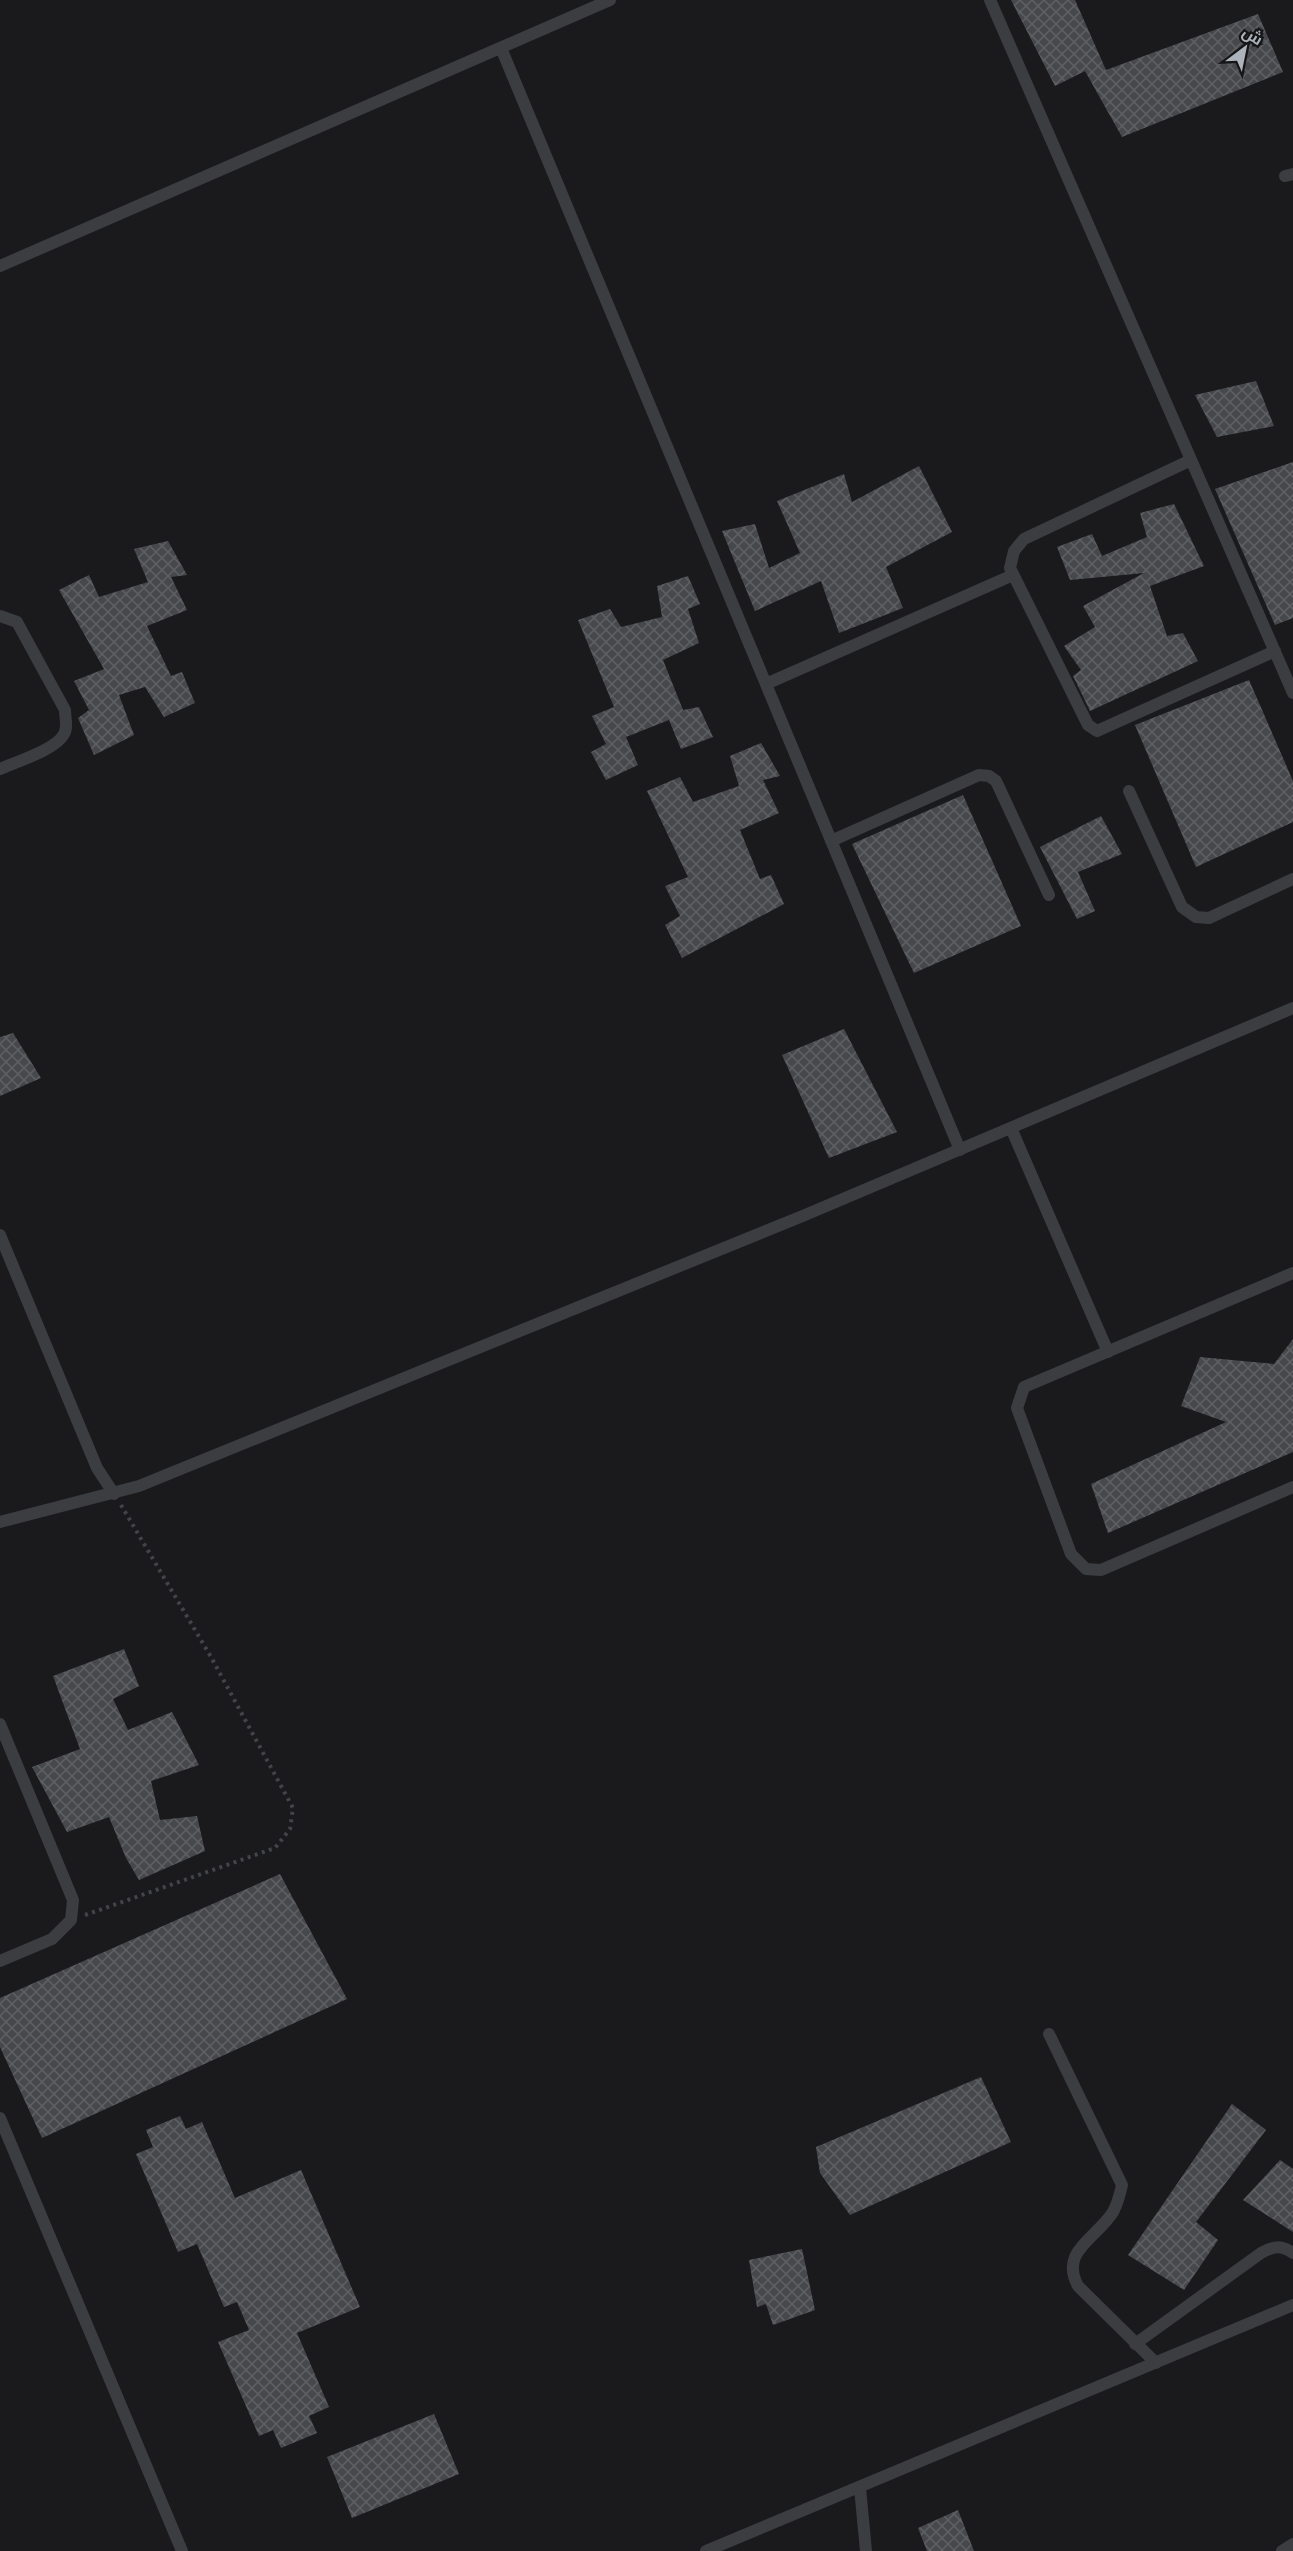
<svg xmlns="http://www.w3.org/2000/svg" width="1293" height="2551" font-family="Inter,Cairo,sans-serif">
<defs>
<pattern id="building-cross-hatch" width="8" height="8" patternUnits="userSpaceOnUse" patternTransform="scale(1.5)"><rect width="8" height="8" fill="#47484c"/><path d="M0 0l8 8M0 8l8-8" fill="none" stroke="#5f6064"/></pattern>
</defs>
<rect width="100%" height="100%" fill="#1a1a1c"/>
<path fill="url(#building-cross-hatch)" d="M1011,0H1075L1106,70L1258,14L1283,72L1122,137L1085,71L1055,86Z
M1256,381L1274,426L1217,437L1195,395Z
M1293,462V618L1275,625L1215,489Z
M919,466L952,532L886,567L903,608L839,633L821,581L755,611L722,531L755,524L769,568L800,553L777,501L844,474L852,502Z
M1174,504L1204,566L1150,586L1167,636L1183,633L1198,661L1090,711L1073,676L1081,670L1064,646L1095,627L1083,606L1144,573L1070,580L1057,547L1092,534L1102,556L1147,537L1140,513Z
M168,541L187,575L171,577L187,610L147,626L171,676L182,672L195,703L164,717L145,687L119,695L134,735L94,755L78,718L89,710L74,681L104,669L59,590L89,575L99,597L148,582L134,549Z
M688,576L700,604L688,609L699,643L663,660L683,710L699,707L713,737L681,749L669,720L626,737L638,765L606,780L591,752L606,744L592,716L614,707L578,620L610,609L621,627L662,617L657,586Z
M1249,680L1293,781V822L1196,867L1135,725Z
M761,743L780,776L763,780L779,813L740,830L760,879L771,875L784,904L682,958L665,925L680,916L665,886L688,877L647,791L680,777L693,802L739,786L730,756Z
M963,795L1021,926L914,973L852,844Z
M1101,816L1122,854L1078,872L1095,911L1077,919L1040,847Z
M844,1029L897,1132L829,1158L782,1055Z
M13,1033L41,1078L0,1096V1037Z
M1293,1339V1452L1108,1533L1091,1484L1226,1422L1181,1406L1200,1357L1274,1364Z
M124,1649L139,1686L113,1699L128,1730L172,1712L199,1765L151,1781L160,1820L197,1816L205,1851L139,1880L126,1858L109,1817L67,1832L32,1767L80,1749L53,1676Z
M280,1874L347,1999L42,2138L0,2047V1998Z
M981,2077L1011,2142L850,2215L820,2173L816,2147Z
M1232,2104L1266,2130L1196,2222L1218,2240L1184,2290L1128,2255Z
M180,2116L186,2129L202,2122L235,2198L301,2170L360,2307L297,2333L329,2407L309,2416L317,2433L281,2448L273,2430L259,2436L218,2342L249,2330L237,2302L224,2307L197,2244L178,2252L136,2154L153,2147L146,2130Z
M1280,2160L1293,2169V2232L1243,2200Z
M802,2249L815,2310L773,2325L766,2304L757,2307L749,2260Z
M434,2414L459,2474L352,2518L327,2457Z
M958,2510L974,2551H927L918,2528Z"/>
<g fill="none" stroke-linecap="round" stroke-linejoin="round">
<path stroke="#414448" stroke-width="4" stroke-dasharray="3 4.5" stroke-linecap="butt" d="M85,1915L275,1848L290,1829L293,1808L211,1657L121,1505"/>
<path stroke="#3b3d41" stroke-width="12" d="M990,0L1293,693
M501,48L960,1150
M1285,176L1293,174
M0,266L610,0
M1191,460L1024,539L1014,551L1010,568L1088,725L1097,731L1275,651
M0,616L17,622L65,710C65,717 68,728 64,734C57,749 16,762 0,769
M766,684L1013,575
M1129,791L1182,907L1196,917L1209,918L1293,879
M831,841L979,775L989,776L996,781L1049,895
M1011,1128L1108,1352
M0,1235L97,1468L114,1494
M1293,1273L1024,1387L1017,1408L1071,1554L1086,1569L1101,1570L1293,1487
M0,1522L139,1486L805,1215L1293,1008
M0,1724L73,1900L71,1920L52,1939L0,1961
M1049,2034L1122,2185C1120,2194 1118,2203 1113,2212C1097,2238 1059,2251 1078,2286L1156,2363
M0,2118L182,2551
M1135,2344L1261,2253C1274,2246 1281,2245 1293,2253
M860,2488L866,2551
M706,2551L1293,2305
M1282,2551L1293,2544"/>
</g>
<g transform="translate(1245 48) rotate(32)" stroke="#151517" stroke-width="4.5" paint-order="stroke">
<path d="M0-4.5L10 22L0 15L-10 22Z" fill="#adb3bb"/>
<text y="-9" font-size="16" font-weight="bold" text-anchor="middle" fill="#adb3bb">ش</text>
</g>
</svg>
